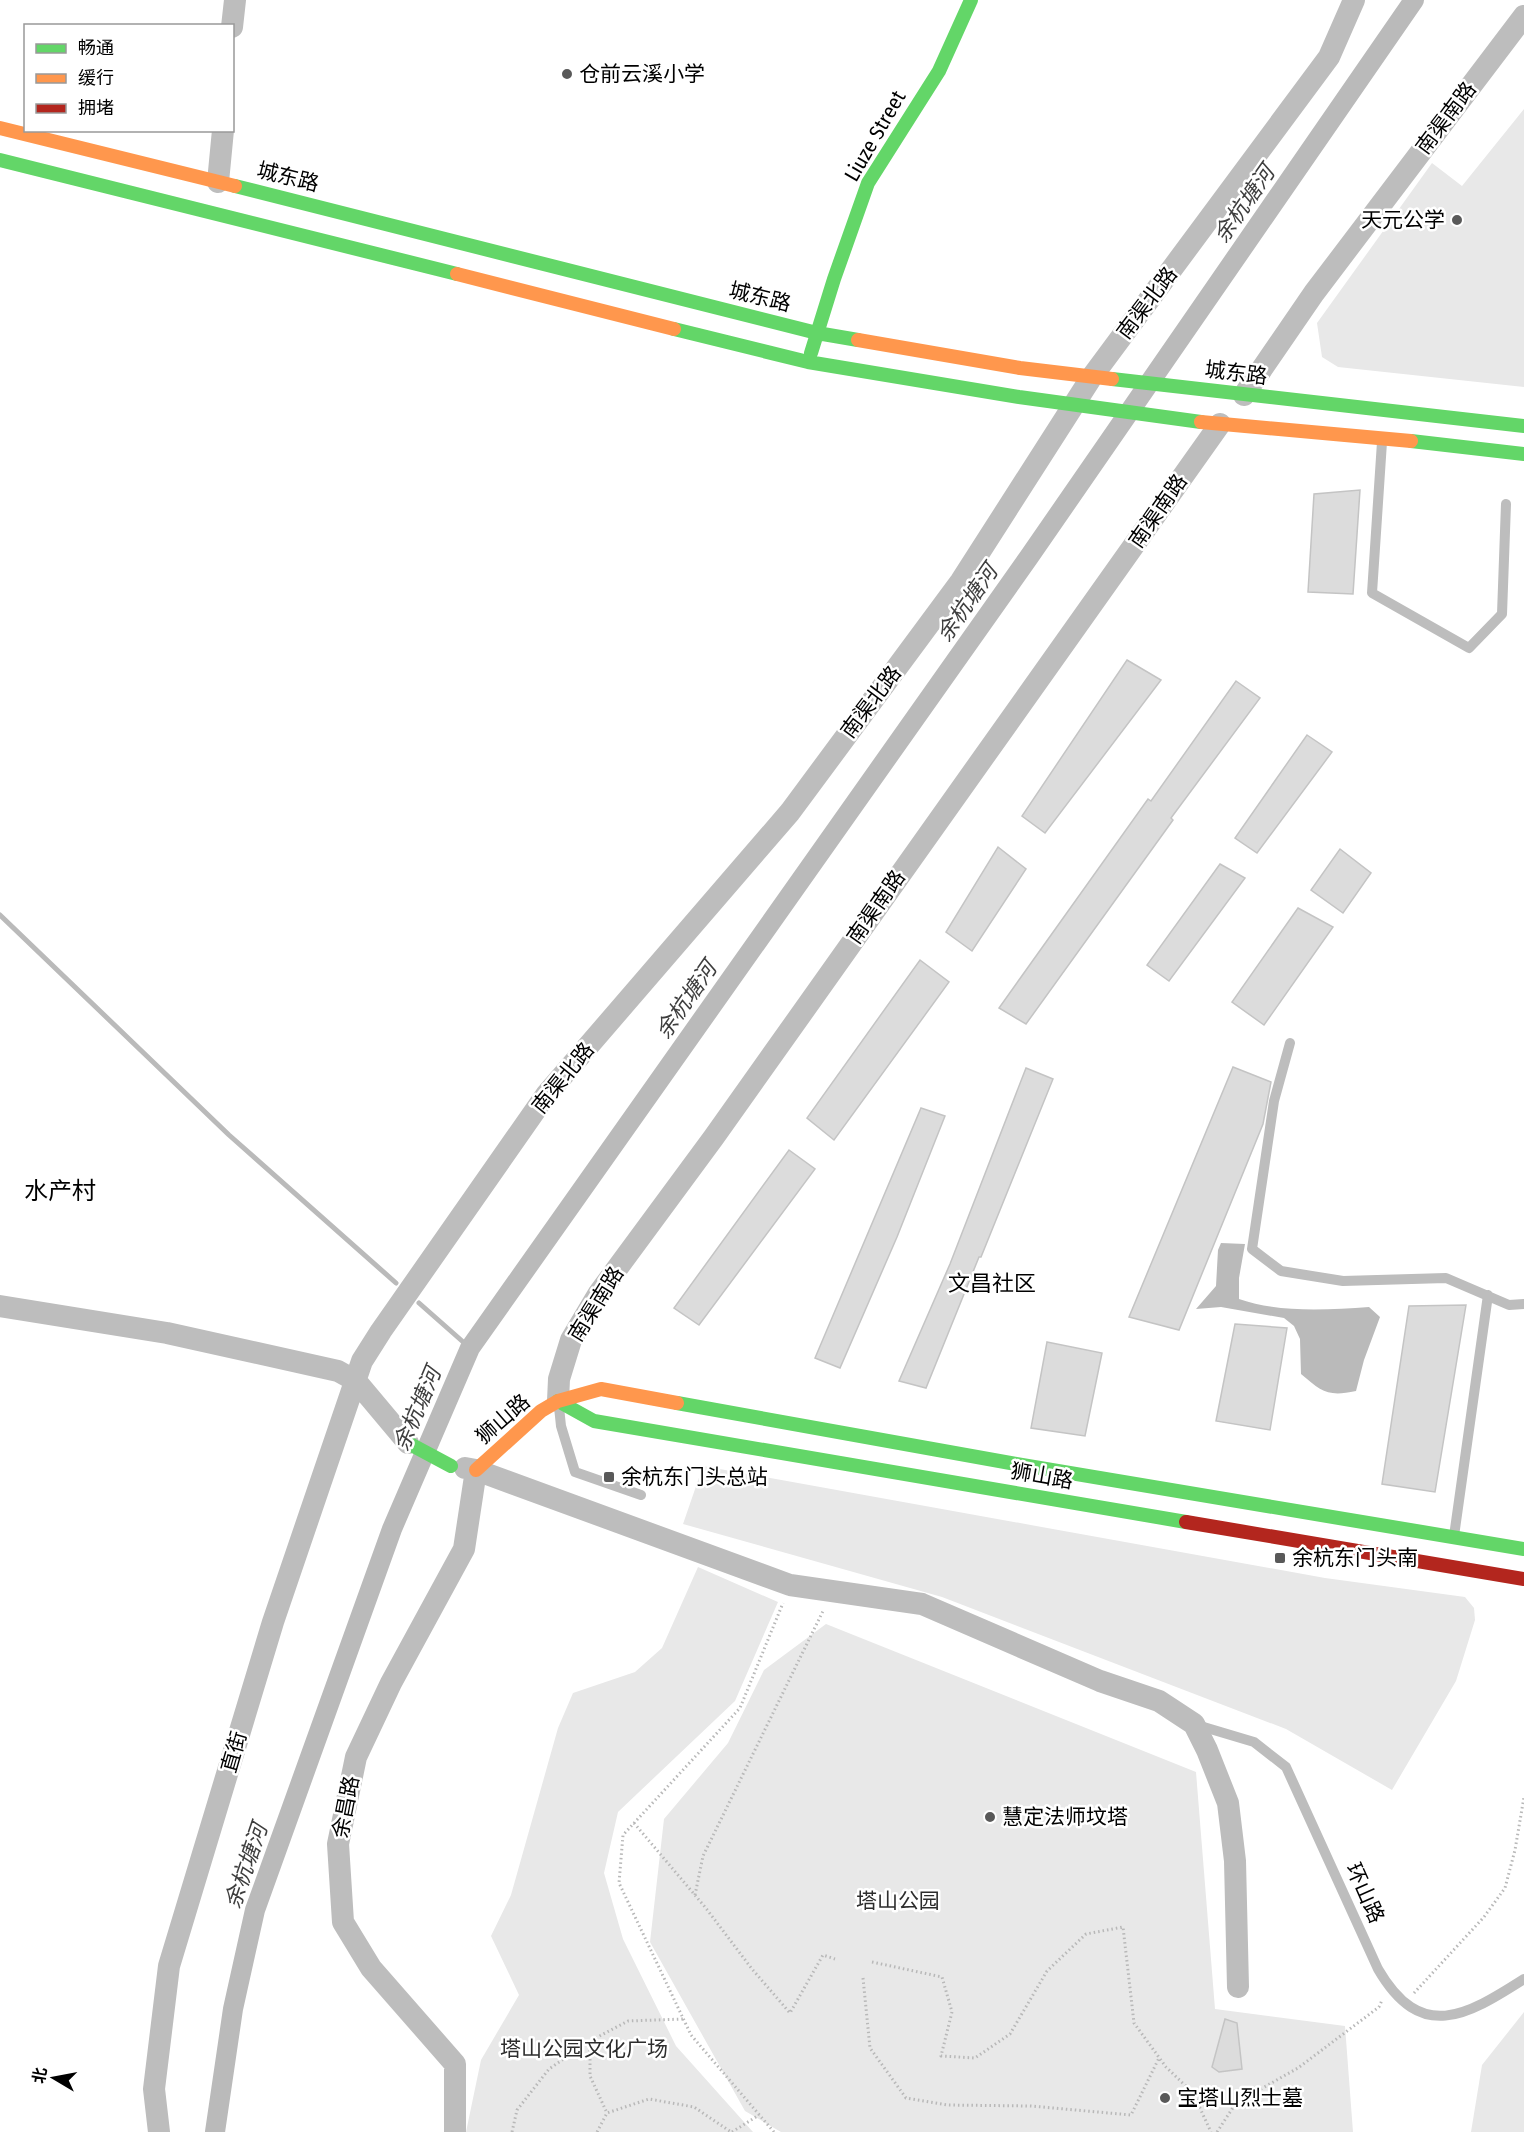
<svg xmlns="http://www.w3.org/2000/svg" width="1524" height="2132" font-family="'Fira Sans Condensed','Noto Sans SC',sans-serif">
<rect width="100%" height="100%" fill="#fff"/>
<path fill="#e8e8e8" d="M1524,109V387L1338,367L1322,357L1317,323L1432,163L1462,186Z
M703,1466L1325,1578L1465,1597L1474,1608L1475,1620L1456,1681L1392,1790L1286,1729L942,1597L683,1524Z
M698,1567L778,1602L735,1701L618,1812L604,1873L623,1939L676,2046L753,2132H466L481,2060L519,1995L491,1936L511,1895L558,1728L573,1693L635,1672L662,1648Z
M826,1624L1196,1772L1215,2009L1345,2026L1353,2132H781L745,2111L650,1942L664,1819L728,1743L764,1670Z
M1524,2012V2132H1471L1482,2065Z"/>
<path fill="#bababa" d="M1221,1243L1245,1244L1239,1278V1299C1280,1313 1326,1310 1369,1307L1380,1317L1364,1360L1356,1391C1328,1397 1322,1392 1301,1374L1300,1339L1294,1326L1284,1318L1221,1307L1196,1309L1216,1286L1218,1250Z"/>
<g fill="none" stroke-linecap="round" stroke-linejoin="round">
<path stroke="#bababa" stroke-width="5" d="M0,915L229,1135L396,1283
M419,1303L470,1348"/>
<path stroke="#bababa" stroke-width="20" d="M215,2132L233,2009L255,1910L392,1529L470,1348L1029,557L1414,0"/>
</g>
<path fill="#dcdcdc" stroke="#c4c4c4" stroke-width="1.5" d="M1360,490L1353,594L1308,592L1314,494Z
M1127,660L1161,680L1045,833L1022,816Z
M1236,681L1260,698L1171,818L1173,820L1026,1024L999,1008L1148,799L1151,801Z
M1307,735L1332,752L1257,853L1235,838Z
M998,847L1026,869L972,951L946,932Z
M1340,849L1371,873L1343,913L1311,890Z
M1220,864L1245,878L1169,981L1147,965Z
M1298,908L1333,927L1264,1025L1232,1002Z
M920,960L949,982L834,1140L807,1118Z
M1233,1067L1271,1082L1263,1124L1179,1330L1129,1317Z
M1026,1068L1053,1079L981,1257H979L926,1388L899,1381L950,1264Z
M921,1108L945,1116L897,1237L840,1368L815,1358Z
M789,1150L815,1169L699,1325L674,1308Z
M1466,1305L1435,1492L1382,1484L1409,1306Z
M1235,1324L1287,1328L1270,1430L1216,1421Z
M1047,1342L1102,1353L1085,1436L1031,1428Z
M1225,2019L1237,2023L1242,2069L1219,2072L1212,2067Z"/>
<g fill="none" stroke-linecap="round" stroke-linejoin="round">
<path stroke="#b8b8b8" stroke-width="3" stroke-dasharray="1.5 3" stroke-linecap="butt" d="M634,1823L705,1907L752,1969L790,2013L823,1955L835,1959
M695,1895L703,1856L823,1611
M872,1962L942,1977L952,2012L941,2056L975,2058L1010,2034L1047,1971L1086,1934L1123,1927L1134,2023L1166,2067L1193,2093L1211,2132
M863,1978L870,2048L906,2098L947,2105L1031,2106L1131,2115L1159,2058
M1414,1993L1484,1917L1505,1888L1515,1850L1524,1797
M590,2041V2076L607,2113
M512,2132L517,2110L549,2069L590,2041L628,2021L683,2019
M597,2132L607,2113L649,2099L694,2107L731,2132
M732,2132L759,2115
M774,2132L691,2035L619,1883L623,1835L740,1708L783,1603
M1217,2132L1236,2103L1298,2068L1379,2007L1382,2000"/>
<path stroke="#bdbdbd" stroke-width="10" d="M1382,442L1372,593L1469,648L1502,614L1506,504
M1290,1043L1274,1101L1252,1249L1281,1271L1343,1281L1446,1278L1509,1305L1524,1304
M559,1407L561,1426L575,1472L641,1495
M1454,1536L1488,1295
M1197,1725L1254,1742L1286,1767L1378,1969C1421,2043 1466,2016 1524,1979"/>
<path stroke="#bdbdbd" stroke-width="22" d="M232,27L235,0
M218,182L223,130
M1244,395L1314,293L1524,16
M0,1306L167,1333L338,1371L356,1381L408,1443
M558,1401L559,1379L571,1340L599,1293L714,1137L1220,424
M465,1468L476,1470L790,1585L922,1604L1100,1681L1159,1701L1194,1724L1207,1750L1228,1803L1235,1861L1238,1987
M159,2132L154,2089L169,1966L273,1622L362,1361L381,1331L546,1095L790,812L961,581L1091,378L1329,57L1354,0
M455,2132V2064L371,1968L343,1922L338,1844L356,1757L391,1683L464,1549L476,1470"/>
<path stroke="#63d668" stroke-width="14" d="M0,160L457,274
M235,186L817,333L858,340
M674,329L808,362L1019,397L1201,422
M811,353L834,279L868,183L939,71L971,0
M1112,379L1524,426
M1411,441L1524,454
M558,1401L594,1421L1186,1522
M677,1403L1016,1464L1524,1549
M408,1443L451,1466"/>
<path stroke="#ff974d" stroke-width="14" d="M0,128L235,186
M457,274L674,329
M858,340L1020,368L1112,379
M1201,422L1411,441
M476,1470L541,1411L558,1401L601,1389L677,1403"/>
<path stroke="#b3261e" stroke-width="14" d="M1186,1522L1524,1579"/>
</g>
<g fill="#595959" stroke="#fff" stroke-width="2">
<circle cx="567" cy="74" r="6"/>
<circle cx="1457" cy="220" r="6"/>
<rect x="603" y="1471" width="12" height="12" rx="3"/>
<rect x="1274" y="1552" width="12" height="12" rx="3"/>
<circle cx="990" cy="1817" r="6"/>
<circle cx="1165" cy="2098" r="6"/>
</g>
<g text-anchor="middle" dominant-baseline="central" stroke-width="5" stroke-linejoin="round" paint-order="stroke">
<g font-size="21" fill="#000" stroke="#fff" text-anchor="start">
<text x="579" y="74">仓前云溪小学</text>
<text x="1445" y="220" text-anchor="end">天元公学</text>
<text x="621" y="1477">余杭东门头总站</text>
<text x="1292" y="1558">余杭东门头南</text>
<text x="1002" y="1817">慧定法师坟塔</text>
<text x="1177" y="2098">宝塔山烈士墓</text>
</g>
<g font-size="21" fill="#000" stroke="#fff">
<text transform="translate(1446 118) rotate(-53)">南渠南路</text>
<text transform="translate(875 136) rotate(-60)">Liuze Street</text>
<text transform="translate(288 177) rotate(14)">城东路</text>
<text transform="translate(760 297) rotate(14)">城东路</text>
<text transform="translate(1147 303) rotate(-53)">南渠北路</text>
<text transform="translate(1236 373) rotate(7)">城东路</text>
<text transform="translate(1158 511) rotate(-55)">南渠南路</text>
<text transform="translate(871 702) rotate(-53)">南渠北路</text>
<text transform="translate(876 907) rotate(-55)">南渠南路</text>
<text transform="translate(563 1078) rotate(-51)">南渠北路</text>
<text transform="translate(596 1304) rotate(-58)">南渠南路</text>
<text transform="translate(503 1419) rotate(-41)">狮山路</text>
<text transform="translate(1042 1476) rotate(10)">狮山路</text>
<text transform="translate(234 1752) rotate(-74)">直街</text>
<text transform="translate(346 1807) rotate(-79)">余昌路</text>
<text transform="translate(1365 1893) rotate(66)">环山路</text>
</g>
<g font-size="21" fill="#2d2d2d" stroke="#fff">
<text x="898" y="1901">塔山公园</text>
<text x="584" y="2049">塔山公园文化广场</text>
</g>
<g font-size="22" font-style="italic" fill="#3e3e3e" stroke="#fff">
<text transform="translate(1244 204) rotate(-55)">余杭塘河</text>
<text transform="translate(967 603) rotate(-55)">余杭塘河</text>
<text transform="translate(686 1000) rotate(-55)">余杭塘河</text>
<text transform="translate(417 1409) rotate(-67)">余杭塘河</text>
<text transform="translate(246 1866) rotate(-71)">余杭塘河</text>
</g>
<g font-size="22" fill="#000" stroke="#fff">
<text x="992" y="1283">文昌社区</text>
</g>
<g font-size="24" fill="#000" stroke="#fff">
<text x="60" y="1191">水产村</text>
</g>
</g>
<rect x="24" y="24" width="210" height="108" fill="#ffffff" stroke="#999999" stroke-width="1.5"/>
<rect x="36" y="44" width="30" height="9" fill="#63d668" stroke="#999999" stroke-width="1.5"/>
<text x="78" y="54" font-size="18" fill="#000000">畅通</text>
<rect x="36" y="74" width="30" height="9" fill="#ff974d" stroke="#999999" stroke-width="1.5"/>
<text x="78" y="84" font-size="18" fill="#000000">缓行</text>
<rect x="36" y="104" width="30" height="9" fill="#b3261e" stroke="#999999" stroke-width="1.5"/>
<text x="78" y="114" font-size="18" fill="#000000">拥堵</text>
<g transform="translate(54 2078) rotate(280)" stroke="#ffffff" stroke-width="4.5" paint-order="stroke">
<path d="M0-4.5L10 22L0 15L-10 22Z" fill="#000000"/>
<text y="-9" font-size="16" font-weight="bold" text-anchor="middle" fill="#000000">北</text>
</g>
</svg>
